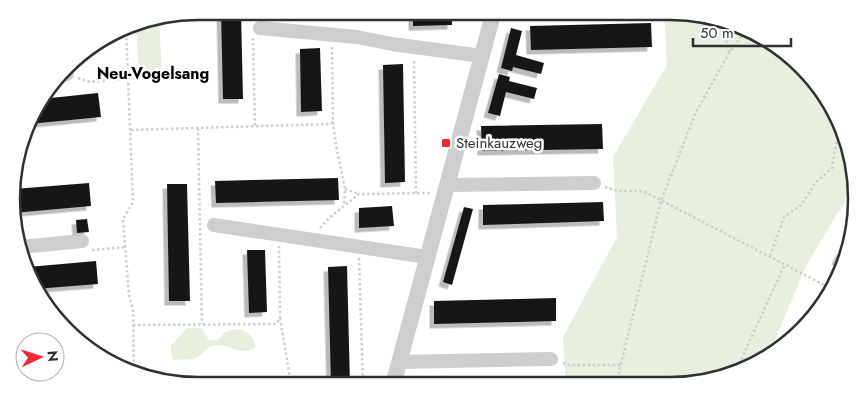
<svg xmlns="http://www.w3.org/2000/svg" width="868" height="397" font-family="Jost,sans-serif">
<defs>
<filter id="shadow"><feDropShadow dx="-4.5" dy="4.5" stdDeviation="0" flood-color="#0004"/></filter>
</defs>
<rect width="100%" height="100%" fill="#fff"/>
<path fill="#e7efdf" d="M664,11H670L741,25L802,66L842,127L855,187L835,217L805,268L769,355L741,371L694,384L566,385L563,337L617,237L613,157L667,65Z
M159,18L162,75L139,76L136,22Z
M187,328H201L209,340C211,340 215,341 217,340C220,338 223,334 226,332C233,328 244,328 249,334C253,338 255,342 255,348C242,356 230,345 217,345C205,345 204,356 194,359C188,360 181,359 174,360L171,354V346Z"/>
<path fill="#181818" filter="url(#shadow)" d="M221,11H241L243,99H223Z
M413,11H452V25L413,26Z
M651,23L652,47L531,50L530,26Z
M511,28L522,31L516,55L544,63L541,74L513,67L512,71L501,68Z
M320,48L322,111L301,112L300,49Z
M403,64L405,182L385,183L383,65Z
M499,74L510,77L509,81L537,88L534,99L506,92L500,116L488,113Z
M98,93L101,117L29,124L36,105L41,99Z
M602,124L603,149L482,151L481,126Z
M338,178L339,200L216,203L215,181Z
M89,183L91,206L13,213L14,189Z
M167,184H187L190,301H169Z
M603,202L604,221L483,225V205Z
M392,206L394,226L359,228V208Z
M464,207L473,209L452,285L443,282Z
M87,219L89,232L77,233L76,220Z
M848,238L843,270L840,274L834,272L838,261L836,260L841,250H843Z
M247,250H265L267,312L249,313Z
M96,261L98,284L35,289L28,267Z
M347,266L350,385H331L328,267Z
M556,298V321L434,324V301Z
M556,377V385H434V380Z
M287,383V385L243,386V384Z"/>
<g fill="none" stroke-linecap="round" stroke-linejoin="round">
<path stroke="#cecece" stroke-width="2.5" stroke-dasharray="2.5 2.5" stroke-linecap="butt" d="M649,11L673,12
M721,21L729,52
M126,28L133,202L123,219L129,295L133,310L134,373
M253,38L255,127
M414,61L416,193
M78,78L90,82L128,79
M333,122L336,145L345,189L344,206
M198,128L202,324
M131,130L329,124L333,122L332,46
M605,187L618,191H643L832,289
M345,189L359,194
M320,228L329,218L359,194L430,193
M92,250L126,247
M770,256L784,217L801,205L816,182L832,168L836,143L844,137
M359,258L363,385
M280,318L290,378L293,385
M133,325L276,324L280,318L279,246
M563,363L569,365H621
M735,373L785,264
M616,384L661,201L696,112L729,53L747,29"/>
<path stroke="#cecece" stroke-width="14" d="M260,28L357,37L392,44L482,56
M61,75L67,74
M447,185L594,183
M214,225L427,257
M21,247L82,241
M399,362L551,359"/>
<path stroke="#cecece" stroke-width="16" d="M393,385L494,11"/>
</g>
<rect fill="#f52733" stroke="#fff" stroke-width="2" x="441" y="138" width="10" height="10" rx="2.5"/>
<g text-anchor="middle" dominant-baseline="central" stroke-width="5" stroke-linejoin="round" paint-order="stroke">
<g font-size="15" fill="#313131" stroke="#fff" text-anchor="start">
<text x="456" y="143">Steinkauzweg</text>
</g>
<g font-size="16" font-weight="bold" fill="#000" stroke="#fff">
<text x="153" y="73">Neu-Vogelsang</text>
</g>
</g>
<path d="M0 0H868V397H0ZM198 20H670A178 178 0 0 1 848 198V199A178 178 0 0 1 670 377H198A178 178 0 0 1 20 199V198A178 178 0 0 1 198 20Z" fill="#fff" fill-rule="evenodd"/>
<path fill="none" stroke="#313131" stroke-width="2.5" d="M198 20H670A178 178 0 0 1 848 198V199A178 178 0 0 1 670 377H198A178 178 0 0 1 20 199V198A178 178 0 0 1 198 20Z"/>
<g transform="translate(40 357) rotate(86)"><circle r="24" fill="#ffffff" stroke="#adadad"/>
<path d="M0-4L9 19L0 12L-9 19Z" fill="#f52733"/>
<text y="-8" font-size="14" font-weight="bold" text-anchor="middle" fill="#313131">N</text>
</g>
<path d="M693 38v8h98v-8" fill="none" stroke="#313131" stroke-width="2.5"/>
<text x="700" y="38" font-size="15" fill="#313131" stroke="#ffffff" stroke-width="4" paint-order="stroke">50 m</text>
</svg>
